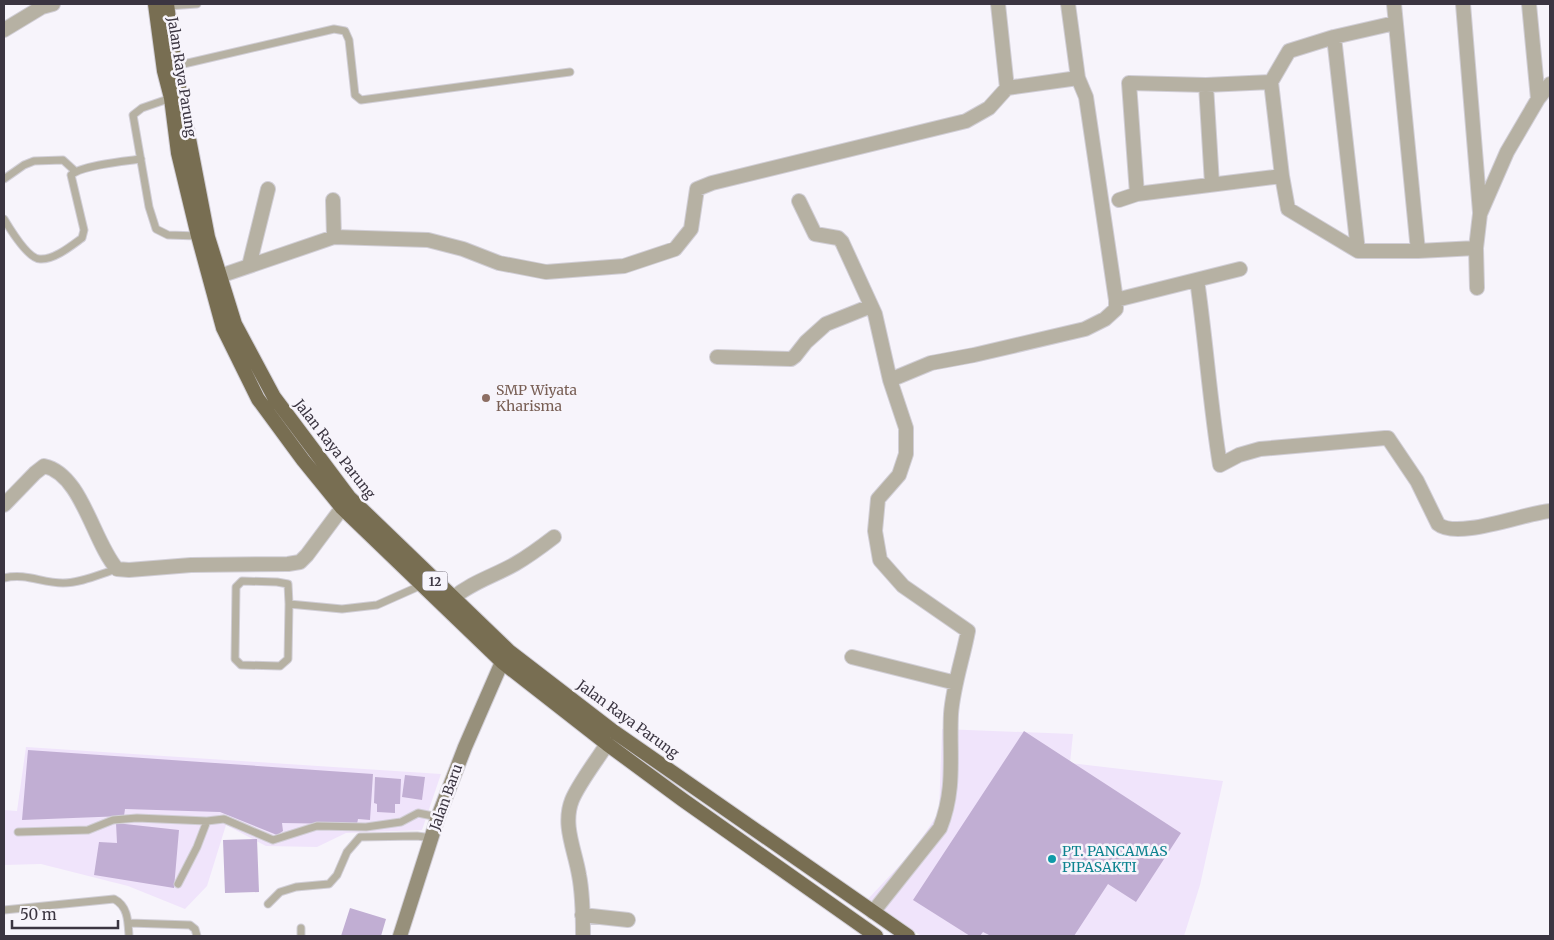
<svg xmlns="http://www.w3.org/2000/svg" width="1554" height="940" font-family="Merriweather,serif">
<rect width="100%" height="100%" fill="#f7f4fb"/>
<path fill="#f0e4fb" d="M942,729L1073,734L1070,763L1223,781L1200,885L1184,936H921L868,899L914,850L939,812Z
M26,747L441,774L422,830L346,833L317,847L266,846L226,825L207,886L185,909L128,886L41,864L4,865V810L17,811Z"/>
<path fill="#c1aed3" d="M1024,731L1181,833L1136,902L1108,884L1074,936H991L983,932L980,936H970L913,900Z
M28,750L373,774L370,820L358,819L357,824L344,823L342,824L282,823L283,831L277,835L220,812L125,809L124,816L22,820Z
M405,775L425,777L422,800L402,797Z
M375,777L401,779L400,804H395V813L377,812V804L374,803Z
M116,823L179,830L174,888L94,875L99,842L117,843Z
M257,839L259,892L225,893L223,840Z
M350,908L386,919L381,936H341Z"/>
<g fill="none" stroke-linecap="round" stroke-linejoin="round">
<g stroke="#d1ced6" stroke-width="9">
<path id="service" d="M168,6L197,4
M175,66L334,29L345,31L349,40L355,95L361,100L570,72
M171,98L142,108L133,115L149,207L156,229L168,235L198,236
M4,179L24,165L34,161L63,160L75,171
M4,219C10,229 28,259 40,259C54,260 71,246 82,238L84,230L71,175C81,165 126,161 141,159
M4,578C27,573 41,583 63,583C81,583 100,574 117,569
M289,604L288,659L280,666L241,665L235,659L236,587L242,581L277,582L288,584L289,604L342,609L377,605L422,585
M18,832L88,830L113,820L137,818L207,821L224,819L273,840L317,826L366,827L401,822L418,813L438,817
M178,884L197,847L207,821
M268,904L280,892L296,887L329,884L337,875L347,852L360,837L417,836L432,838
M4,910L114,899C128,906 128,921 129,936
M129,923L190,925L195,929L197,936
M301,928V936"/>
</g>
<g stroke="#d1ced6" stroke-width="16">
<path id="minor" d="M1068,4L1078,78
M1394,4L1418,251
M1463,4L1480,212
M1529,4L1538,99
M4,30L42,7L53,4
M1334,37L1358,251
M1271,82L1282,176L1288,209L1358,251H1418L1476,248
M1206,85L1212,184
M1282,176L1137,194L1129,83L1206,85L1271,82L1289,51L1334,37L1395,23
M333,200L334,237
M1119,200L1137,194
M799,201L815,234L838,238L842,242L875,314L890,380
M249,266L268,189
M220,276L334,237L428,240L463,249L499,263L546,272L624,266L675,249L691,229L697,189L712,183L966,121L989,108L1007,88
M1197,280C1206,342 1210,404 1220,465L1239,455L1260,449L1385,438H1388L1417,481L1438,524C1457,540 1525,513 1550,511
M1477,288L1476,248L1480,214L1507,152L1538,99L1550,84
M1116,300L1240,269
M717,357L791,359L795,356L806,342L826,324L871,306
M4,505L35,473L44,466C82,474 93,542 117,569L129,570L191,565L288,564L300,562L307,555L342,508
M453,598C472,582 494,576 515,564C529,556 541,547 554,537
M852,657L956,683
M873,912L940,828C956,788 949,754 951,714C953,686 963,658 968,631L903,586L880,560L875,531L878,499L899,475L906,454V428L890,380L931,363L974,355L1085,329L1105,319L1116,309V300L1086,97L1078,78L1007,88L998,4
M582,915L628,920
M583,936C583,916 583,895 579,875C575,850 562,825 572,800C579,783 597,760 607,744"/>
</g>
<g stroke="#d1ced6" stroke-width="16">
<path id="secondary" d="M400,936L438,817L465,747L502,662"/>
</g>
<g stroke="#d1ced6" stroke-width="16">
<path id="trunk" d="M155,4L164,71L171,98L178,153L198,236L223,328L258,399L303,460L342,508L502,662L607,744L683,800L876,936
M167,4L175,66L208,237L235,324L274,397L349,497L509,651L613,731L908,936"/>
</g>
<use href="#service" stroke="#b6b1a3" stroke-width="7"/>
<use href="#minor" stroke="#b6b1a3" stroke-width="14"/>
<use href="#secondary" stroke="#97907b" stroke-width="14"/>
<use href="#trunk" stroke="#786e52" stroke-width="14"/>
</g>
<circle fill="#8d6e63" stroke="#f7f4fb" stroke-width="2" cx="486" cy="398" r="5"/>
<circle fill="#0f9aa8" stroke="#f7f4fb" stroke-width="2" cx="1052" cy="859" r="5"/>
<g text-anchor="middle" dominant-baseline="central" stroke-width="5" stroke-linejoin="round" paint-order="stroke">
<rect fill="#f7f4fb" stroke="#736e79" stroke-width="1" x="422.5" y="571.5" width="25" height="19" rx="4"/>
<g font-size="12" font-weight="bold" fill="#3b3541">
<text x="435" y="581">12</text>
</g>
<g font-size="14" fill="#3b3541" stroke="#f7f4fb">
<text transform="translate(182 77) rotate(81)">Jalan Raya Parung</text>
<text transform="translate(335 449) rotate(52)">Jalan Raya Parung</text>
<text transform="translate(628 719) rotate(36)">Jalan Raya Parung</text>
<text transform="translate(446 797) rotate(-70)">Jalan Baru</text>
</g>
<g font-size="14" fill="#785e54" stroke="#f7f4fb" text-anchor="start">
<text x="496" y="390">SMP Wiyata<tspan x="496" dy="16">Kharisma</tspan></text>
</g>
<g font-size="14" fill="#0d838f" stroke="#f7f4fb" text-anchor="start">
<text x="1062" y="851">PT. PANCAMAS<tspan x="1062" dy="16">PIPASAKTI</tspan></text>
</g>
</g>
<rect width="1554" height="940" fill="none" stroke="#3b3541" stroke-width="10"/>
<path d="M12 920v8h106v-8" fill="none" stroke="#3b3541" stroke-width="2.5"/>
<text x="20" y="920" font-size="15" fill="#3b3541" stroke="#f7f4fb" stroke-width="4" paint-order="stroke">50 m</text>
</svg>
